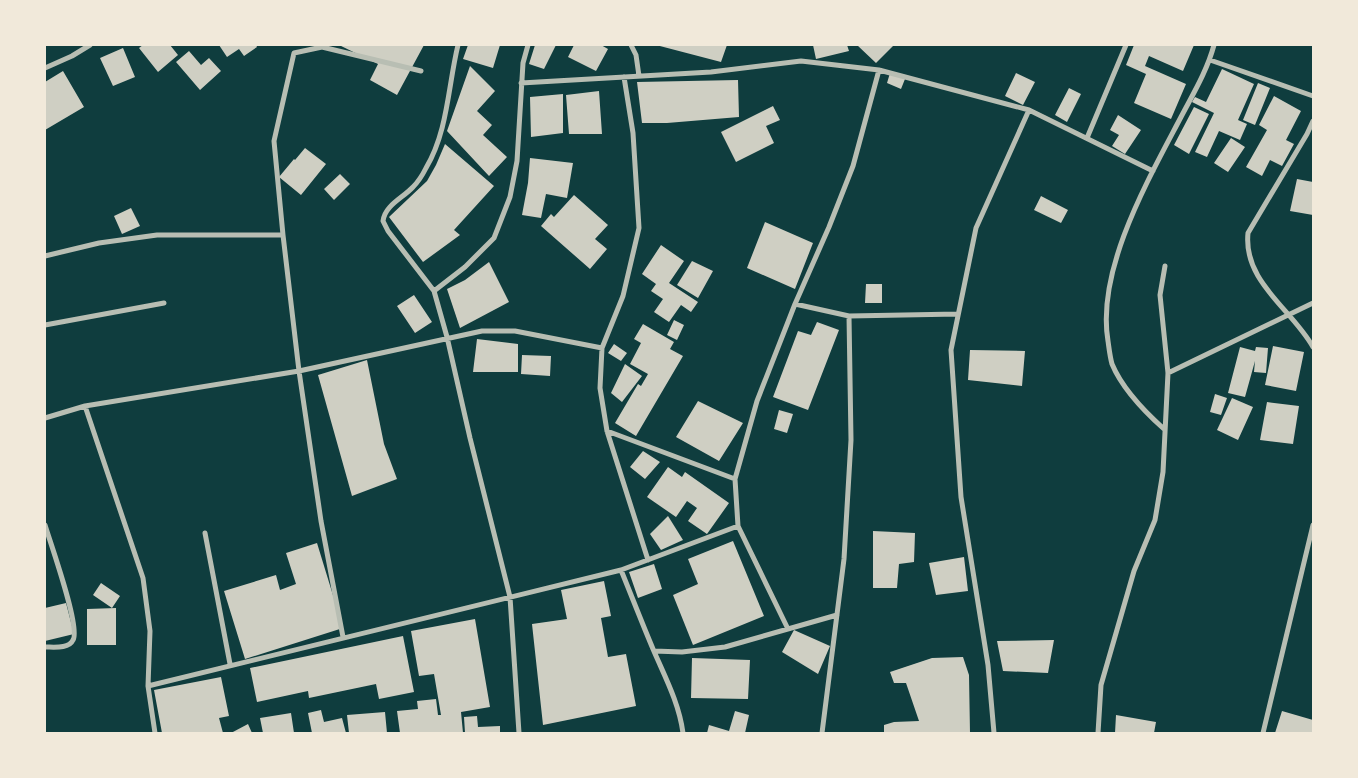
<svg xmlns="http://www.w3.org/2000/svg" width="1358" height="778" font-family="'Exo 2',sans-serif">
<rect width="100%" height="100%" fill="#0f3d3e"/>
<path fill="#cfcfc3" d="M143,45H170L178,55L158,72L139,48Z
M219,45H256L257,47L244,56L239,49L227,57Z
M339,45H424L397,95L370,80L378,64Z
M468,45H500L493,68L463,59Z
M535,45H556L544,69L529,64Z
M574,45H601L608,49L596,71L568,57Z
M656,45H727L721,62Z
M813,45H847L849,51L816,59Z
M857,45H894L876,63Z
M1134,45H1194L1183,71L1149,56L1145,66L1186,84L1171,119L1134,103L1146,74L1126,65Z
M123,48L135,77L113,86L100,58Z
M189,51L201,65L209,58L221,71L200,90L176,62Z
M470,66L495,91L477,111L492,125L483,135L507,157L489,176L447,131Z
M1222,69L1254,84L1238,120L1247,124L1240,140L1219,131L1207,157L1195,152L1214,113L1192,102L1195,97L1206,102Z
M63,71L84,107L45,130V82Z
M890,73L905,79L901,89L887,83Z
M1016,73L1035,82L1023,105L1005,96Z
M738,80L739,117L667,123H642L637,82Z
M1258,83L1270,88L1255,125L1243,120Z
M1069,88L1081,94L1067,122L1055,115Z
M599,91L602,134H569L566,95Z
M563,94V133L531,137L530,97Z
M1274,96L1301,111L1286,140L1294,144L1282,166L1270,160L1262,176L1246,167L1267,130L1259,125Z
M773,106L780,120L766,126L774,143L736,162L721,132Z
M1194,107L1209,114L1189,154L1174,145Z
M1118,115L1141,130L1125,154L1112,146L1119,135L1110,130Z
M1231,138L1245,147L1228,172L1214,163Z
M445,144L494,186L454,230L460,235L423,262L389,217L427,181L436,165Z
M305,148L326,164L301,195L279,177L294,159L295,160Z
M530,158L573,163L567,198L546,194L541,218L522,215L528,183Z
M340,174L350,184L334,200L324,189Z
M1297,179L1313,182V215L1290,211Z
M574,195L608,225L595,239L607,249L590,269L541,226L551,214L554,217Z
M1041,196L1068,210L1061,223L1034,210Z
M131,208L140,226L122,234L114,216Z
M765,222L813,243L795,289L747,268Z
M661,245L684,261L669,283L698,302L691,312L681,305L669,322L654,312L663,299L651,291L656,284L642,274Z
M692,261L713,271L698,298L677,285Z
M489,262L509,302L460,328L447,289L465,280Z
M866,284H882V303H865Z
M414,295L432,322L415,333L397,306Z
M674,320L684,325L677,340L667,335Z
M817,322L839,330L808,410L773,397L798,331L811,335Z
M643,324L674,342L670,349L683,356L636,436L615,423L638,384L641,386L648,374L630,364L641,343L634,339Z
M477,339L518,344V372H473Z
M614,344L627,353L621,361L608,353Z
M1273,346L1304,352L1296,391L1265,385Z
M1240,347L1255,351L1256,347L1268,348L1266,373L1254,372L1255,361L1245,397L1228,393Z
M970,350L1025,351L1022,386L968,380Z
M522,355L551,356L550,376L521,374Z
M367,360L384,444L397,479L352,496L318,375Z
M625,364L642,376L622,402L611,393Z
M1215,394L1227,398L1221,415L1210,412Z
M1232,398L1253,407L1238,440L1217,430Z
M698,401L743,423L719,461L676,437Z
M1267,402L1299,406L1293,444L1260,440Z
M779,410L793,414L787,433L774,429Z
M643,451L660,462L645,479L630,467Z
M668,467L682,477L685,472L729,503L707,534L688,521L697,508L687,501L676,517L647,497Z
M668,516L683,540L661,550L650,534Z
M873,531L915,533L914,562L899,564L897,588H873Z
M733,541L764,616L693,645L673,595L698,584L688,559Z
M317,543L343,628L245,659L224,591L276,575L280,590L296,584L286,553Z
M964,557L968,591L936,595L929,563Z
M654,564L662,589L638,598L629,572Z
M604,581L611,616L601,618L608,657L626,654L636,706L543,725L532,624L567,619L561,590Z
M101,583L120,596L112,608L93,595Z
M66,603L74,634L45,641V608Z
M116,608V645H87V609Z
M475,619L490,707L461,712L463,733H400L397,711L418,709L417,701L436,699L438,715H441L434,674L419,676L411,631Z
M794,630L830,646L818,674L782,652Z
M403,636L414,692L379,699L376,684L309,698L308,691L257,702L250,668Z
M1054,640L1048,673L1003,671L997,641Z
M963,657L969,675L970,733H884V725L894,722L919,721L906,683H894L890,672L932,658Z
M692,658L750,660L748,699L691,698Z
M221,677L229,716L219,718L223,733H162L154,690Z
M321,710L324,722L342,718L346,733H312L308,713Z
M735,711L749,715L745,733H707L709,725L729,731Z
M1282,711L1313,720V733H1275Z
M385,712L387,733H349L347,715Z
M291,713L294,733H263L260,718Z
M1116,715L1156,722L1154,733H1115Z
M477,716L478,727L500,726V733H465L464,717Z
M248,724L252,733H231Z"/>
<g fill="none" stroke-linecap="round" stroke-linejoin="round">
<path stroke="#b8beb3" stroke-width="5" d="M458,45C448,86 448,131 426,168C423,174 418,182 413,187C403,198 385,205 383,221L388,231L434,291L447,337L470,438L510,597L519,733
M631,45L636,55L639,76
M1210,60L1313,96
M45,68L72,56L90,45
M624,77L633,133L639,228L623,296L602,348L600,388L607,431L648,560
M521,83L711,72L801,61L879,70L1029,110L1153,171
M1313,121L1307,134L1248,233C1243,282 1292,309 1313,347
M1087,138L1126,45
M45,256L99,243L157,235H283
M434,291L465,267L494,238L510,197L517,161L523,63L528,45
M795,304L849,316L958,314
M45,325L164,303
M1168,373L1313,303
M85,406L143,578L150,631L148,686L155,733
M45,418L85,406L299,371L482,331H515L602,348
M1164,429C1145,412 1122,388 1112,364C1110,357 1109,348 1108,341C1096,270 1148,180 1181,117C1193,94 1207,71 1214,45
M607,431L735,479
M45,525C50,542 81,628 73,640C69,649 54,647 45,647
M205,533L230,664
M621,570C632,597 642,623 653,649C665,677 679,703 683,733
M788,629L738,526L735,479L757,401L795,304L829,227L853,166L879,70
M343,637L321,521L299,371L283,235L274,141L294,53L322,47L421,71
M654,651L682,652L725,647L837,615
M148,686L621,570L738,526
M822,733L844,559L851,440L849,316
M994,733L988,665L961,497L951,350L976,228L1029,110
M1098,733L1101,685L1134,571L1155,520L1163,472L1168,373L1160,295L1165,266
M1263,733L1313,525"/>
</g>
<rect width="1358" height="778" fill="none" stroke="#f1e9da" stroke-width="92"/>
</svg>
